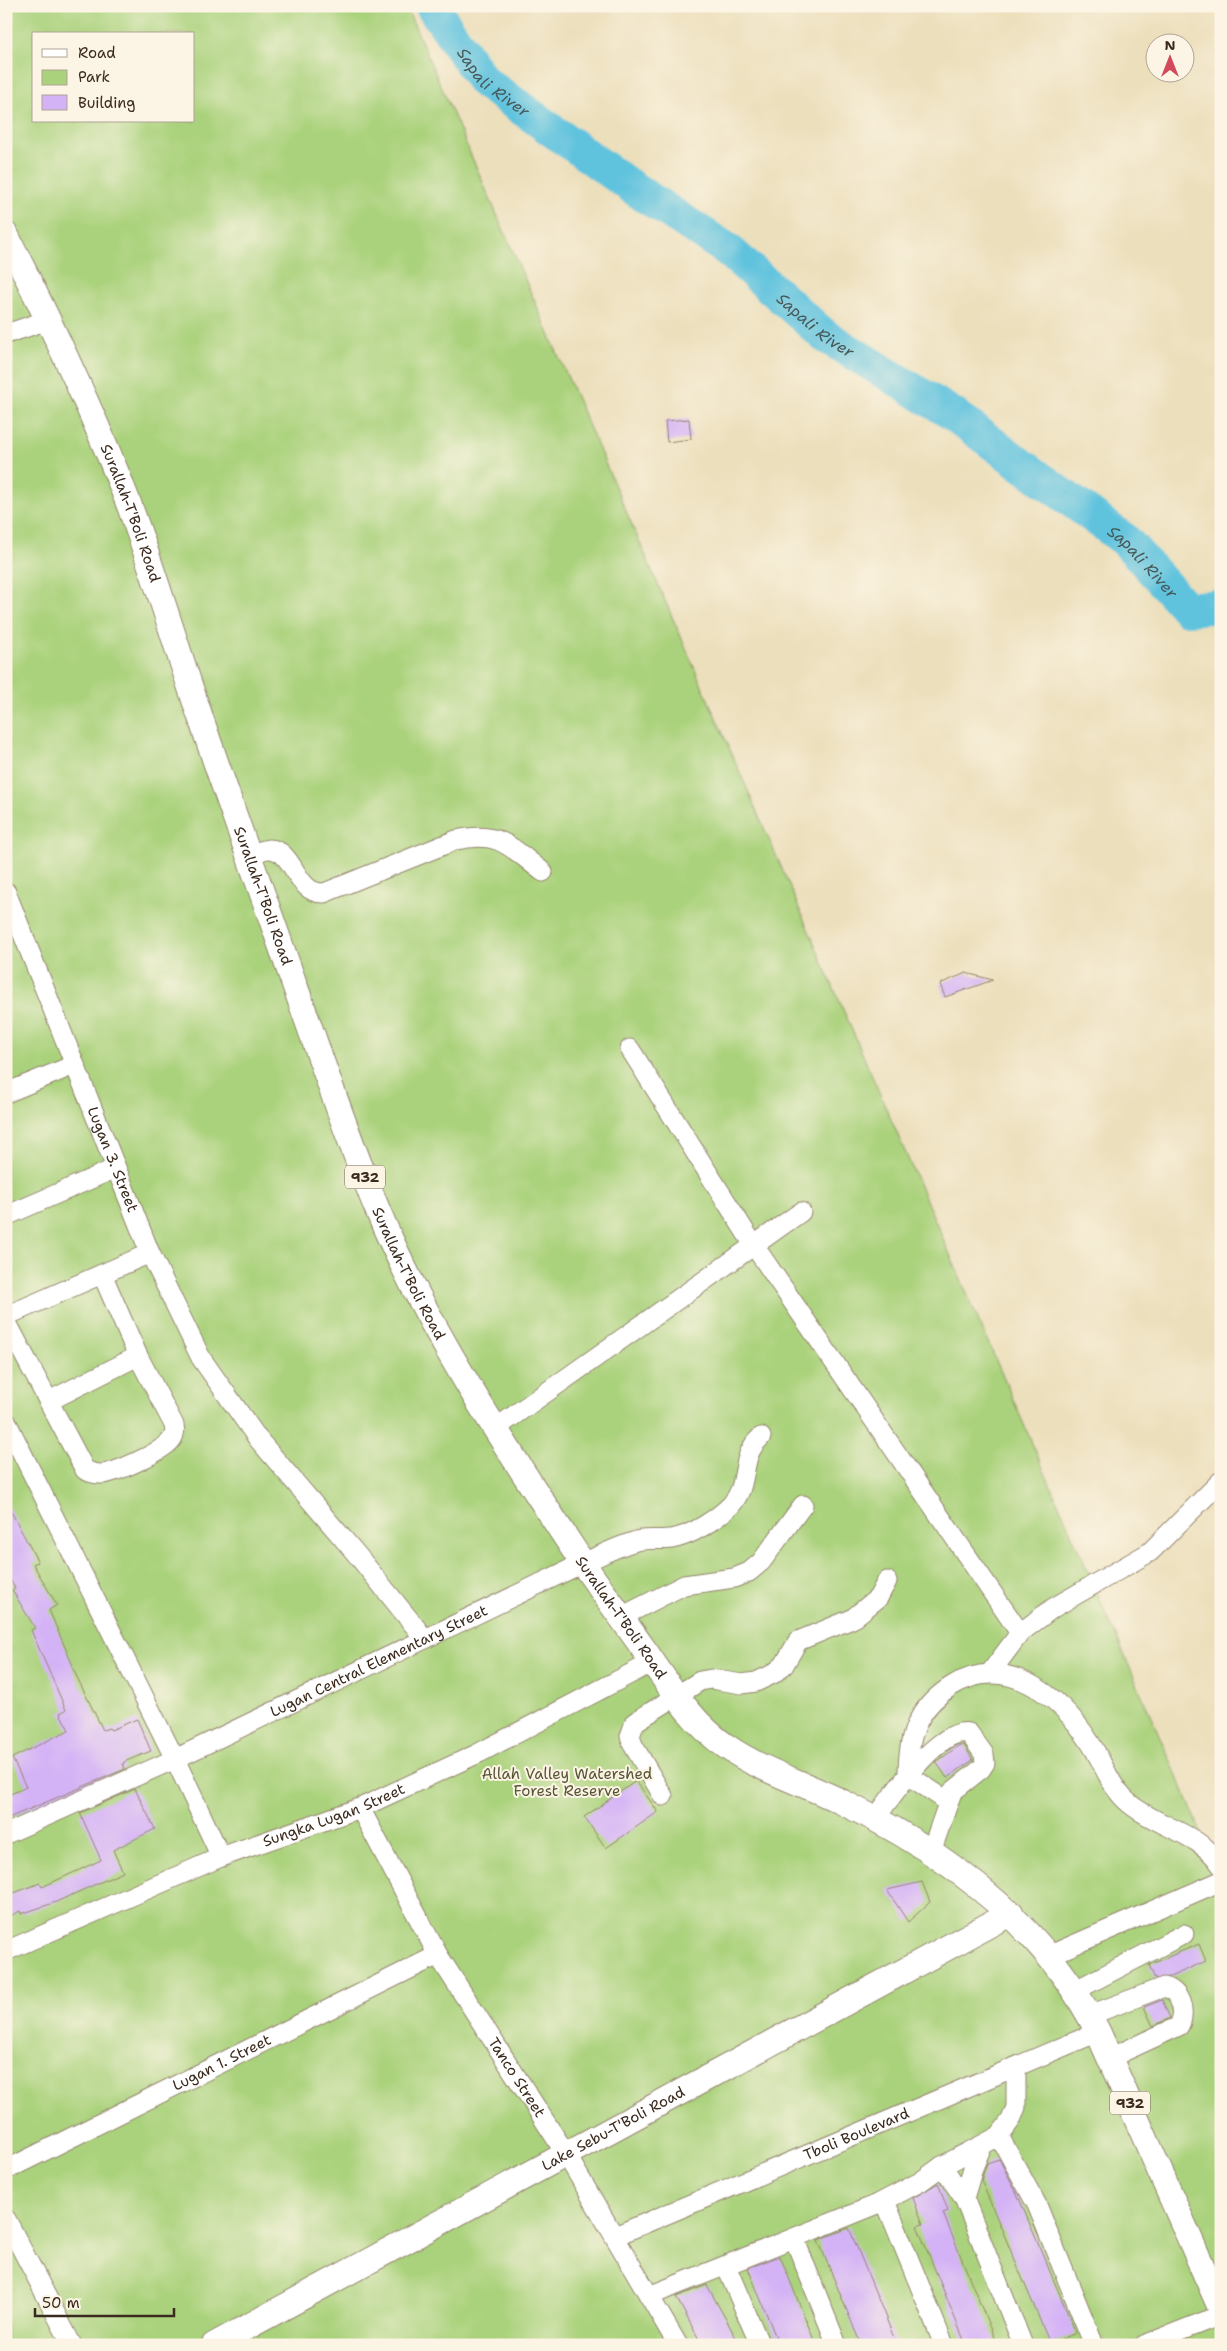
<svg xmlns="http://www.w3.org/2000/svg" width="1227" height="2351" font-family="'Shantell Sans',sans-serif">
<rect width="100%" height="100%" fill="#fcf5e5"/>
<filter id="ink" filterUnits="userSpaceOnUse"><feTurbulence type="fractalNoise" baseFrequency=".02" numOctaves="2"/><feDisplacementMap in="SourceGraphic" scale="10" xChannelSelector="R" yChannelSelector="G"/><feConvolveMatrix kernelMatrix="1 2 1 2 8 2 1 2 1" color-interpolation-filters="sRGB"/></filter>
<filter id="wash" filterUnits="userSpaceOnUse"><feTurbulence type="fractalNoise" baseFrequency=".0096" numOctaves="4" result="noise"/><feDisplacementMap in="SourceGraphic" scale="20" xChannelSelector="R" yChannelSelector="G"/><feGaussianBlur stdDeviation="1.12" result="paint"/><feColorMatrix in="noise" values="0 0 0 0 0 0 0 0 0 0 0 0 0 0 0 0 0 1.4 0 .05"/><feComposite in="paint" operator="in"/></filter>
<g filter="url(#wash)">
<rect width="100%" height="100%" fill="#ecdfbc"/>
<path fill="#aad27c" stroke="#727e4d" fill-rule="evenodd" d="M6,6H406L1221,1877V2345H6ZM34,34H194V121H34Z"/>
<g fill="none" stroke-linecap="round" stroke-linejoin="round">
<path stroke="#60c3de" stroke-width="34" id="s1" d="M432,6L483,81L633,188L728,250L825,336L951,413L1125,540L1187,609L1221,606"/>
</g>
<g id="blocks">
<path fill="#d4b2f6" d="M689,419L691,439L667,442L665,421Z
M966,973L993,980L945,997L940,984Z
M6,1502L38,1562L33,1564L57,1605L49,1610L73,1666L72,1667L103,1730L109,1728L111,1730L137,1719L151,1751L124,1762L123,1764L125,1769L6,1819V1796L26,1787L12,1758L69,1730L60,1713L66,1710L31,1630L35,1628L12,1590L15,1588L6,1573Z
M960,1745H964L973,1760L947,1778L936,1762Z
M636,1781L658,1812L606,1848L584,1817Z
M135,1789L155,1829L113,1850L123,1872L56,1902L21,1914L20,1911L6,1918V1896L40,1883L42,1887L101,1860L80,1813Z
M922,1882L930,1902L908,1922L887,1890Z
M1199,1944L1206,1961L1170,1977L1155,1979L1149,1965Z
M1162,2000L1170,2018L1153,2026L1144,2007Z
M999,2159L1015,2189L1076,2333L1050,2344L981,2180L987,2163Z
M938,2183L948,2211L943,2213L997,2345H966L917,2226L923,2224L913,2198Z
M849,2228L897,2345H861L818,2240Z
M780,2256L816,2345H779L748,2268Z
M707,2285L740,2345H702L676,2297Z"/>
</g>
</g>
<g filter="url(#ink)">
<use href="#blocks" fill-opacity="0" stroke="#94846d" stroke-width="1"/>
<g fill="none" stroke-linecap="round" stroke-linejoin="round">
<g stroke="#94846d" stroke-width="21">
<g id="minor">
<path d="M6,334L48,320"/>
<path d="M249,854C255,853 262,850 268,849C295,848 294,894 324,893L456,840C500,830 510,847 543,872"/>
<path id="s2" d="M6,892L150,1253L201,1358L258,1439L358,1556L425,1639"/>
<path d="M630,1049L753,1244L1020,1633"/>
<path d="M6,1093L74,1065"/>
<path d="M6,1216L116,1168"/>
<path d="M6,1316L150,1253"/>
<path d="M6,1321L85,1470C93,1474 100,1475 108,1473C123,1469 164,1451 172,1439C175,1434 175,1431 174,1425L138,1356"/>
<path d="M49,1401L138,1356L102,1274"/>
<path d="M6,1421L175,1759L221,1857"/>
<path d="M496,1428L801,1212"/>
<path d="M621,1617L684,1585L734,1578L749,1572L761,1562L803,1505"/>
<path d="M990,1673L1020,1633L1053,1608L1150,1552L1221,1481"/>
<path d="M908,1775C908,1736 916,1710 950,1687C1005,1651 1061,1696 1091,1744C1104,1764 1111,1789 1130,1804C1158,1827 1201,1834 1221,1865"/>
<path d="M908,1775L947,1801"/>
<path d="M663,1796L633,1745L630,1736L635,1722L700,1681L711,1679L742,1684L756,1682L773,1674L784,1665L798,1641L852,1619L878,1598L887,1581"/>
<path id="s3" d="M360,1808L438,1955L566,2154L678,2345"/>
<path d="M875,1819C890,1798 940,1726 969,1733L984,1754L985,1763L981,1769L952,1792L931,1852"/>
<path id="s4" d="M6,1834L175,1759L583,1563C599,1556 616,1547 633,1542C645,1537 658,1541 671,1539C691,1536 717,1519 731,1505C751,1483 738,1457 761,1437"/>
<path id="s5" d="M6,1951L221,1857L360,1808L479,1753L653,1662"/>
<path d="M1048,1956L1221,1881"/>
<path d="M1074,1991L1184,1934"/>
<path d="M1090,2015L1164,1987C1180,1990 1187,2013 1179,2026L1110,2058"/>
<path d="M999,2136L1037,2205L1094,2345"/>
<path d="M942,2166L964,2198L1023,2345"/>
<path id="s6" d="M6,2170L438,1955"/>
<path d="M964,2198L973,2168L982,2146"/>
<path d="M885,2201L944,2345"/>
<path d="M6,2219L72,2345"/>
<path id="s7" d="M615,2236L1098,2032"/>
<path d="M794,2238L837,2345"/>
<path d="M726,2266L760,2345"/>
<path d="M649,2296L878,2204L920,2182L942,2166L999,2136L1011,2120L1016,2107V2067"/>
<path d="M1144,2345L1221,2315"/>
</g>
</g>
<g stroke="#94846d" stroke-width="27">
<g id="major">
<path id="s8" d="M6,235C50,322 93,411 128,502C155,574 176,647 201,719C231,808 264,897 295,986C322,1061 347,1137 378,1211C430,1334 506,1447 580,1559C600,1589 622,1618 643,1648C667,1682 691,1723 727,1747C762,1771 806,1784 844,1803C949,1854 1045,1926 1098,2032L1221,2309"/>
<path id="s9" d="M214,2345L1011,1913"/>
</g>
</g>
<use href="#minor" stroke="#fff" stroke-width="19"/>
<use href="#major" stroke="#fff" stroke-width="25"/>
</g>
</g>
<g text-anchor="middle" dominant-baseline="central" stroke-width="4" stroke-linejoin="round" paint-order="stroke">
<g fill="#fcf5e5" stroke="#75675a" stroke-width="1">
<rect x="345" y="1165.5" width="40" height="23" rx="4"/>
<rect x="1110" y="2091.5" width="40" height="23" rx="4"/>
</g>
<g font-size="14" font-weight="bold" fill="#3b2a1e">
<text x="365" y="1177">932</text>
<text x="1130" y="2103">932</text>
</g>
<g font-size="15" fill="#3b2a1e" stroke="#fcf5e5">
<text stroke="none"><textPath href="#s8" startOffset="305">Surallah-T'Boli Road</textPath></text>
<text stroke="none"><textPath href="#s8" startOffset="710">Surallah-T'Boli Road</textPath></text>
<text stroke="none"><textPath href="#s2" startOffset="288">Lugan 3. Street</textPath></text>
<text stroke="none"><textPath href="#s8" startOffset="1115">Surallah-T'Boli Road</textPath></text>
<text stroke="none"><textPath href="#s8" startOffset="1520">Surallah-T'Boli Road</textPath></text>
<text stroke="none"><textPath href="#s4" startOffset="411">Lugan Central Elementary Street</textPath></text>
<text stroke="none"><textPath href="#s5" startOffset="355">Sungka Lugan Street</textPath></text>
<text stroke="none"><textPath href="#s6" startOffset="241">Lugan 1. Street</textPath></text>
<text stroke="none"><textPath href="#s3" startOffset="312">Tanco Street</textPath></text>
<text stroke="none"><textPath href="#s9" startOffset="454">Lake Sebu-T'Boli Road</textPath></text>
<text stroke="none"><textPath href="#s7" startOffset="262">Tboli Boulevard</textPath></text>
</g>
<g font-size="15" fill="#575436" stroke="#fcf5e5">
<text x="567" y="1774">Allah Valley Watershed<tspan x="567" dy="17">Forest Reserve</tspan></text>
</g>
<g font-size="16" font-style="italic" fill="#465858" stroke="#fcf5e5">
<text stroke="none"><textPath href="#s1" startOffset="99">Sapali River</textPath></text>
<text stroke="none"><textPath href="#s1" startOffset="504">Sapali River</textPath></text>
<text stroke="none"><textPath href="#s1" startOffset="909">Sapali River</textPath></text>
</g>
</g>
<rect width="1227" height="2351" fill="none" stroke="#fcf5e5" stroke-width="25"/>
<rect x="32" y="32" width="162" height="90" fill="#fcf5e5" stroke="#afa495"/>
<rect x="42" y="49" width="25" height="8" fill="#ffffff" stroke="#afa495"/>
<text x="78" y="58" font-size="15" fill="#3b2a1e">Road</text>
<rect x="42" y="70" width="25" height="15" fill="#aad27c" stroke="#afa495"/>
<text x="78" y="82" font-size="15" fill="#3b2a1e">Park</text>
<rect x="42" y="95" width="25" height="15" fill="#d4b2f6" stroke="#afa495"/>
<text x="78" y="108" font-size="15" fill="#3b2a1e">Building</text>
<g transform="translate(1170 58)"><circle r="24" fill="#fcf5e5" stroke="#afa495"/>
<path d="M0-4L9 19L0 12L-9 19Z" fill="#d1495b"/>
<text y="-8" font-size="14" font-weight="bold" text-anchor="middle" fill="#3b2a1e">N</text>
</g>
<path d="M35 2308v8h139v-8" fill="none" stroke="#3b2a1e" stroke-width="2.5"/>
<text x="42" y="2308" font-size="15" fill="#3b2a1e" stroke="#fcf5e5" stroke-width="4" paint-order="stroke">50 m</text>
</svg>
